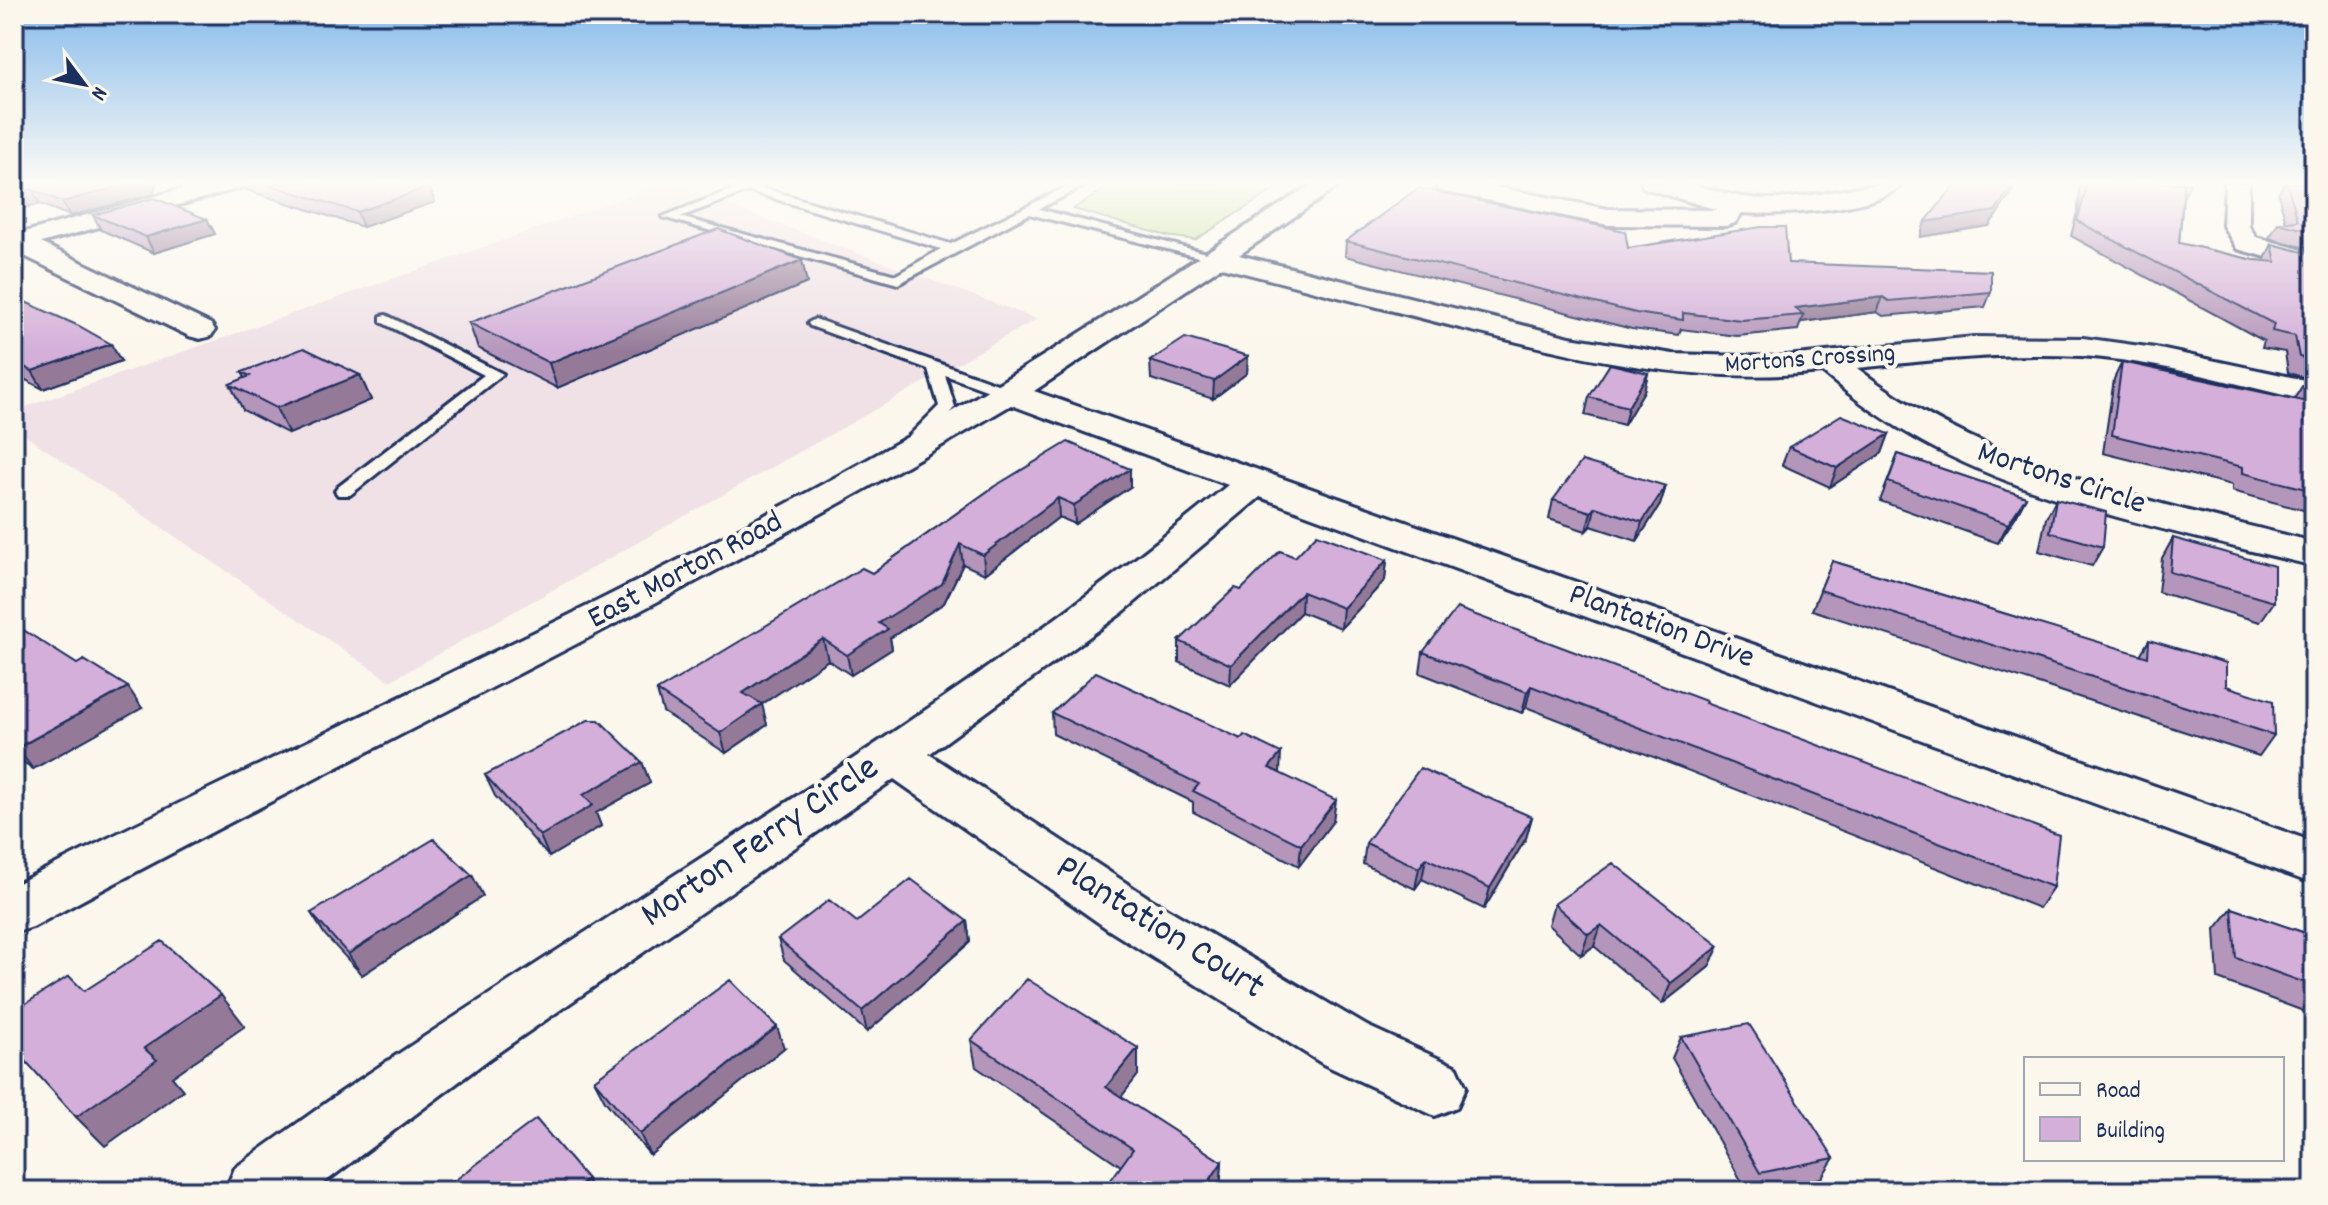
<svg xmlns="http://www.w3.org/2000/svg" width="2328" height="1205" font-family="Dekko,sans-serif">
<rect width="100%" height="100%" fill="#fbf7ec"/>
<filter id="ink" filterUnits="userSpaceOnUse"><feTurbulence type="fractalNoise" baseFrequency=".0125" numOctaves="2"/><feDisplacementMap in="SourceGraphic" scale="16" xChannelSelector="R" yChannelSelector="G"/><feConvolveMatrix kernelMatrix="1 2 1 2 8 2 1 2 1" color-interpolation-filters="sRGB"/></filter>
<g filter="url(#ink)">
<path fill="#efe1e6" d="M667,183L1037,319L390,681L14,428V411Z"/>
<path fill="#c1df97" stroke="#6e877a" stroke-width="2" d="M1115,183H1285L1195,240L1167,236L1073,209Z"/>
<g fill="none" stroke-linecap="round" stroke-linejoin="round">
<g stroke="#1b2f5e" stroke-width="6">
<path id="lane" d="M748,183H765L760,187L951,244L1074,183H1089L1039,209L1225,258L1218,262L1029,214L898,284L662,217ZM749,191L941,249L896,275L680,217Z
M386,315L503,374L350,495H338L335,491L338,487L484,375L381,322V316Z
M815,319L1014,390L1016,393L1008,398L945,375L955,407L918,447H906L904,443L906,439L939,406L928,369L810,326L808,323Z"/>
</g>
<g stroke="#1b2f5e" stroke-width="6">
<path id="street" d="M203,183H243L240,188L41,243L211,324L215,330L211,336L200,339L189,336L14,251V235Z
M1314,183H1343L1239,255L1570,337L1673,354L1777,357L1974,337L2083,338L2155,348L2314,382V402C2238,385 2159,361 2081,356C2006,352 1932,360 1857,368C1989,470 2155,502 2314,542V566C2185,534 2038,506 1921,441C1885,421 1853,398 1822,372C1692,386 1581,358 1456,327C1378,307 1299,287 1221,267L1034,391L2314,842V884L1260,497L1123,612L929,754L1149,898L1367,1026L1457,1067L1466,1087L1457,1107L1435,1116L1323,1064L1109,930L894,779L489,1059L313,1191H225L235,1168L340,1093C637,892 951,714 1228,485L1011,405C693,594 358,751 33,927L14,933V885C299,741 593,613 872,457C1024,373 1168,276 1314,183Z
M1436,183H1475L1608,209L1718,210L1644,188L1641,183C1653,183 1666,182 1678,183C1710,186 1733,199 1769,199C1815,199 1858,183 1903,183C1883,210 1774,216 1742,213L1735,223L1726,226L1608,225L1447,192L1438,190Z
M2225,183H2249V226L2256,237L2314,253V270L2237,249L2223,226Z"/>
</g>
<use href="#lane" fill="#fbf7ec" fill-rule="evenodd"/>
<use href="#street" fill="#fbf7ec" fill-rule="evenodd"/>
</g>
<path fill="#b596bb" stroke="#1b2f5e" stroke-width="2" d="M14,183L153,194L70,216L40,204L14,210Z
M240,183H417L429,187L435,202L363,227L243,189Z
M2080,183H2190L2183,198L2179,243L2254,260L2264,261L2272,244L2314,255V380L2288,373L2285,352L2262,348L2264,341L2071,236L2078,209Z
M2284,183H2314V250L2269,238L2278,223L2286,222L2278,194Z
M93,215L207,219L215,234L154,253L101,230Z
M1346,241L1628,248L1788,263L1991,292L1985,307L1883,316L1877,312L1801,322L1798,330L1737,336L1681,329L1679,335L1632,329L1345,256Z
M807,283L557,388L478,348L469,323Z
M14,297L121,361L43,389L14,374Z
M1248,356L1247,373L1213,399L1151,379L1150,361Z
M2122,362L2294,399L2304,383L2314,385V513L2232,491V485L2103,453L2114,379Z
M242,372L360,375L371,400L289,434L243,410L230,384L245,378Z
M1648,373L1644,391L1624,425L1585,415L1589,397Z
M1889,434L1882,453L1830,487L1782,465L1789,447Z
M1898,454L2026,497L2016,516L1998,543L1880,501Z
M995,486L1130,487L1075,524L1059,517L985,574L963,564L944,603L890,638L892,649L851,675L828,660L761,704L767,725L726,753L663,712L657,691L872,573Z
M1666,486L1660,505L1637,541L1591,526L1586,531L1549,519L1553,500Z
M2056,499L2103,547L2092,566L2039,551L2046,518Z
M2173,538L2274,602L2260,622L2158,592L2162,558Z
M1295,557L1387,560L1385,580L1341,628L1301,612L1230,685L1179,662V641L1241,590Z
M1832,561L2140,655L2149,640L2226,686L2274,735L2259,756L1812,610Z
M14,624L142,708L33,769L14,755Z
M1423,652L1705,703L2053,887L2039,908L1526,707L1522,713L1420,673Z
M1052,713L1280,773L1333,821L1299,866L1193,812V802L1053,734Z
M642,762L650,783L596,813L601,826L549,857L495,796L485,775Z
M1532,817L1526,838L1484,909L1422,879L1415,889L1363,864L1366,843Z
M483,896L362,975L325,935L311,913Z
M1554,904L1709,967L1662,1004L1594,946L1581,955L1548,925Z
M2232,908L2314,936V1015L2218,979L2215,929Z
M967,921L970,942L867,1032L784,960L778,939L857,922Z
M1681,1037L1834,1158L1821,1178L1759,1191H1747L1672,1058Z
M971,1040L1138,1048V1075L1121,1097L1222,1162L1220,1189L1121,1166L976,1067Z
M784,1048L650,1155L605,1101L594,1080Z"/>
<path fill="#947a98" stroke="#1b2f5e" stroke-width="2" d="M132,183H157L153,194L70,216L62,202Z
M2014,183H2018L1989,226L1920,237L1925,222Z
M429,187L435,202L363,227L357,212Z
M32,189L40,204L14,210V194Z
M207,219L215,234L154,253L146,237Z
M802,260L807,283L557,388L549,363Z
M1883,297L1877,312L1801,322L1803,315L1795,308Z
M111,344L121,361L43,389L32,371Z
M1248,356L1247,373L1213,399L1214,381Z
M1648,373L1644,391L1624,425L1628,407Z
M360,375L371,400L289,434L276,408Z
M1889,434L1882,453L1830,487L1837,468Z
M1130,469V487L1075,524L1074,505Z
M1666,486L1660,505L1637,541L1642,522Z
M2026,497L2016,516L1998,543L2008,524Z
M1058,498L1059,517L985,574L983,555Z
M1595,507L1591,526L1586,531L1591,512Z
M960,544L963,564L944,603L890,638L892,649L851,675L847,655Z
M1387,560L1385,580L1341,628L1343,608Z
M1302,592L1301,612L1230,685L1231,665Z
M823,639L828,660L749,713L743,693Z
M1531,686L1526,707L1522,713L1527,692Z
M128,687L142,708L33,769L17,748Z
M762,704L767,725L726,753L720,733Z
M1281,753L1280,773L1269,768Z
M642,762L650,783L596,813L601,826L549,857L540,836L583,795Z
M1336,800L1333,821L1299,866L1301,845Z
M1532,817L1526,838L1484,909L1490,888Z
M1426,858L1422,879L1415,889L1419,868Z
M472,875L483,896L362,975L348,954Z
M967,921L970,942L867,1032L862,1011Z
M1601,925L1594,946L1581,955L1588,934Z
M1719,946L1709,967L1662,1004L1671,983Z
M221,995L245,1026L172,1077L183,1090L105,1146L76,1117L144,1048Z
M777,1027L784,1048L650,1155L640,1134Z
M1138,1048V1075L1108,1114L1106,1087Z
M1222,1162L1220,1189L1219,1191L1208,1183Z
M587,1179L593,1191H573Z"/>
<path fill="#d3afd9" stroke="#1b2f5e" stroke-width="2" d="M14,183H132L62,202L32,189L14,194Z
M264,183H417L429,187L357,212Z
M1957,183H2014L1995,211L1925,222Z
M2085,183H2184L2179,243L2254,260L2276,262L2272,244L2314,255V360L2299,357L2295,336L2272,331L2274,324L2077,221L2085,194Z
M2287,183H2314V232L2278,223L2298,221Z
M1418,188L1625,231L1628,248L1761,227H1785L1788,263L1991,271V292L1889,301L1883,297L1795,308L1803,315L1741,320L1683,313V320L1636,313L1346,241Z
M154,198L207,219L146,237L93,215Z
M718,229L802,260L549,363L469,323Z
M14,297L79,326L111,344L32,371L14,362Z
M1185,338L1248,356L1214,381L1150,361Z
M304,348L360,375L276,408L230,384L250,376L242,372Z
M2122,362L2307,402L2304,383L2314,385V491L2243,473V467L2112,435Z
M1610,364L1648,373L1628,407L1589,397Z
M1841,415L1889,434L1837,468L1789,447Z
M1068,442L1130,469L1074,505L1058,498L983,555L960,544L942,584L879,623L888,629L847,655L823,639L743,693L762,704L720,733L657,691L862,568L872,573L995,486Z
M1898,454L2026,497L2008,524L1888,482Z
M1582,461L1666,486L1642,522L1595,507L1591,512L1553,500Z
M2056,499L2106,512L2103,547L2050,532Z
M1317,534L1387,560L1343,608L1302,592L1231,665L1179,641L1235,588L1241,590L1280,551L1295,557Z
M2173,538L2274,566V602L2170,572Z
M1832,561L2148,657L2149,640L2226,663V686L2273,701L2274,735L1820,590Z
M1457,608L1706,701L1705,703L2059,835L2053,887L1531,686L1527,692L1423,652Z
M14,624L77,664L84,660L128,687L17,748L14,746Z
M1096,672L1241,739L1244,735L1281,753L1269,768L1336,800L1301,845L1193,791L1199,784L1052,713Z
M588,720H599L642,762L583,795L593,805L540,836L485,775Z
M1420,768L1532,817L1490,888L1426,858L1419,868L1366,843Z
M434,839L472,875L348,954L311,913Z
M1613,863L1719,946L1671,983L1601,925L1588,934L1554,904Z
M911,879L967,921L862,1011L778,939L829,900L857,922Z
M2232,908L2314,936V986L2236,958Z
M162,941L221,995L144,1048L157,1060L76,1117L14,1048V1011L69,976L84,991Z
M1027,979L1138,1048L1106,1087L1222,1162L1208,1183L1220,1191H1103L1133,1149L971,1040Z
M730,980L777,1027L640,1134L594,1080Z
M1749,1024L1834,1158L1760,1173L1681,1037Z
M536,1119L587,1179L573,1191H441Z"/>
</g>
<linearGradient id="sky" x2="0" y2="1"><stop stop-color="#86bbeb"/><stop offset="0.52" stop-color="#fdfbf6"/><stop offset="1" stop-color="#fdfbf6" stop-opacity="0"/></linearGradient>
<rect width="2328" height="352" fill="url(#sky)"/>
<g text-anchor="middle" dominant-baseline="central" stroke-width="8" stroke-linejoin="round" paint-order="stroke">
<g font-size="26" fill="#1b2f5e" stroke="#fbf7ec">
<text transform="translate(1810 360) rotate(-4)">Mortons Crossing</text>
</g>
<g font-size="32" fill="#1b2f5e" stroke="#fbf7ec">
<text transform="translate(2061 480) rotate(18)">Mortons Circle</text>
<text transform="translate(686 572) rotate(-28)">East Morton Road</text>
<text transform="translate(1661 628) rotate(20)">Plantation Drive</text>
</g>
<g font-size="38" fill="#1b2f5e" stroke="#fbf7ec">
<text transform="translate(761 843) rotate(-34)">Morton Ferry Circle</text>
<text transform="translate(1159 929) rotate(32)">Plantation Court</text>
</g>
</g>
<rect width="2328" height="1205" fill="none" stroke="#fbf7ec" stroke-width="48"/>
<rect x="24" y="24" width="2280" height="1157" fill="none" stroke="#1b2f5e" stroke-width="3" filter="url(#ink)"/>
<rect x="2024" y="1057" width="260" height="104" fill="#fbf7ec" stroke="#a1a7b3" stroke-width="2"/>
<rect x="2040" y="1083" width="40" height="12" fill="#fbf7ec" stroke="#a1a7b3" stroke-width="2"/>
<text x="2096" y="1097" font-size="24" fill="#1b2f5e">Road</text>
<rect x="2040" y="1117" width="40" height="24" fill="#d3afd9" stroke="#a1a7b3" stroke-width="2"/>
<text x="2096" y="1137" font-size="24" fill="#1b2f5e">Building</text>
<g transform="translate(84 84) rotate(122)" stroke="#fbf7ec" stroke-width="6" paint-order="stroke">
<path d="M0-6L14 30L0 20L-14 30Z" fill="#1b2f5e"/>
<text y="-12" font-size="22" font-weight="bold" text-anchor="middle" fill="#1b2f5e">N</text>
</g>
</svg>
